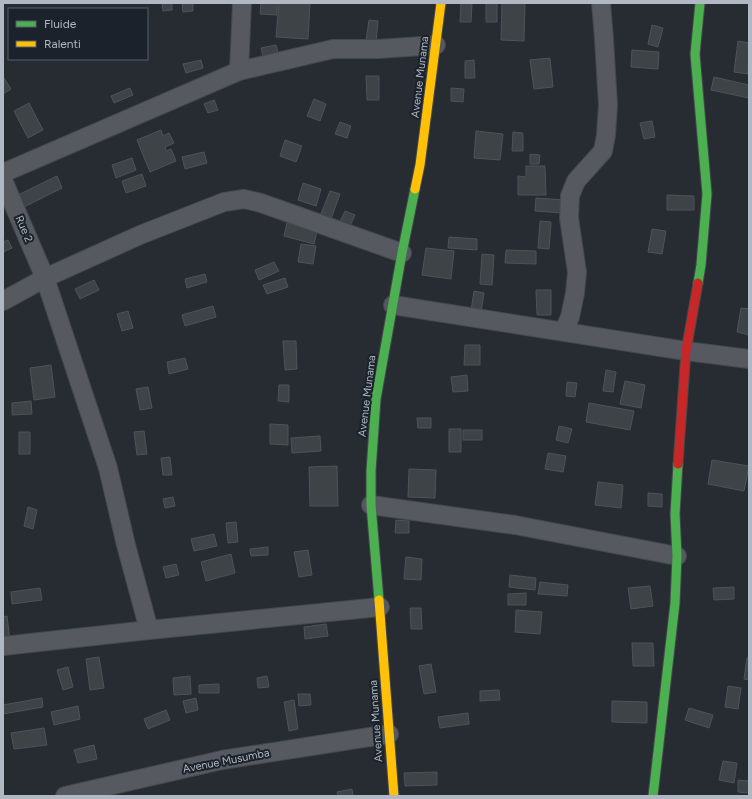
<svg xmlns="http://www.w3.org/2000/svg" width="752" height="799" font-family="Figtree,sans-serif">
<rect width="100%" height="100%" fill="#262c32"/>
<path fill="#3e4348" stroke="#4e5359" d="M162,3H172V10L163,11Z
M182,3H193V11L183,12Z
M261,3H277V15L260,14Z
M279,3H310L308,39L276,37Z
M461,3H472L471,22H460Z
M486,3H497V22H486Z
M502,3H525L524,41L501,40Z
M369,20L378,21L376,42L366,41Z
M652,25L663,28L658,47L648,44Z
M738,41L749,43L748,74L734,72Z
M276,45L279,57L264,60L261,48Z
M632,50L659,52L658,69L631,67Z
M550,58L553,87L534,89L530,60Z
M201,60L203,68L186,73L183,64Z
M474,60L475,78H465V61Z
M366,76H379V100H367Z
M714,77L749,85V98L711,90Z
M3,78H4L11,89L3,94Z
M130,88L133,95L114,103L111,96Z
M451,88L464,89L463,102L451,101Z
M314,99L326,104L320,121L307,116Z
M214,100L218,110L208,113L204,104Z
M29,103L43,130L28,138L14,111Z
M652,121L655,137L644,139L640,123Z
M340,122L351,126L347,138L335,134Z
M161,130L163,136L169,133L174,143L165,147L166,151L171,149L176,161L150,172L137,140Z
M476,131L503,134L500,160L474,158Z
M513,132L523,133V151H512Z
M285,140L302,146L296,162L280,156Z
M204,152L207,163L185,169L182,157Z
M530,154L540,155L539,164H530Z
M132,158L136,170L116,178L112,165Z
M526,166H545L546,195H518V176L526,177Z
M142,174L146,186L126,193L122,181Z
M57,176L62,188L24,207L18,195Z
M303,183L321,189L316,206L298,200Z
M330,191L340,194L331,219L321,214Z
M667,195L694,196V210H667Z
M536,198L564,200L563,213L535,211Z
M345,211L355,215L349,228L339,224Z
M540,221L551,222L549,249L538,248Z
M287,223L317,231L314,244L284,236Z
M652,229L666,231L662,254L648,252Z
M449,237L477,239V250L448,248Z
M8,240L12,248L3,252V242Z
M301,244L316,246L313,264L298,262Z
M426,248L454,251L451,279L422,275Z
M506,250L536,251V264L505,263Z
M482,254L494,255L492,285L480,284Z
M274,262L279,271L259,280L255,270Z
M205,274L207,282L187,288L185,279Z
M285,278L288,287L267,294L263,285Z
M94,280L99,290L80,299L75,289Z
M536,290H551V315H537Z
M474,291L484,293L481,312L471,311Z
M213,306L216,317L185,326L182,315Z
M741,308L749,309V335L737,332Z
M128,311L133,328L122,331L117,314Z
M283,341H296L297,369L285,370Z
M465,345H480V365H464Z
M185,358L188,369L169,374L167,362Z
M51,365L55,397L34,400L30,368Z
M606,370L616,372L613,392L603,391Z
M467,375L468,391L453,392L451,377Z
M625,381L645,385L641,408L620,404Z
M567,382L577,383L575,397L566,396Z
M279,385H289V402L278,401Z
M148,387L152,408L140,410L136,389Z
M31,401L32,414L12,415V403Z
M589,403L634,411L630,430L586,422Z
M417,418H431V428H418Z
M270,424L288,425V445L270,444Z
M559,426L572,429L568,443L556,440Z
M449,429H461V452H449Z
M463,430H482V440H463Z
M144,431L147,454L137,455L134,432Z
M19,432H30V454H19Z
M320,436L321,451L292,453L291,438Z
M548,453L566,456L563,472L545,469Z
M170,457L172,475H163L161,458Z
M712,460L749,466L744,491L708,484Z
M337,466L338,506H310L309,467Z
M409,469L436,470L435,498L408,497Z
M598,482L623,485L621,508L595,505Z
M648,493L662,494V507L648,506Z
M173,497L175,506L165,508L163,499Z
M28,507L37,510L33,529L24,526Z
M396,520L409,521V533H395Z
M236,522L238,542L228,543L226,523Z
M214,534L217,546L194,551L191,539Z
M268,547V555L251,556L250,549Z
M308,550L312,575L299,577L294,552Z
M231,554L235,573L206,581L201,562Z
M406,557L422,559L421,580L404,579Z
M176,564L179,575L166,578L163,567Z
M510,575L536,578L535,590L509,587Z
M540,582L568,585L567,596L538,594Z
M650,586L653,606L631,609L628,588Z
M734,587V599L714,600L713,588Z
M40,588L42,600L12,604L11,592Z
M526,593V605H508V594Z
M410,608H421L422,629H411Z
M516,610L542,612L540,634L515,632Z
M7,616L10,641L3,642V617Z
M326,624L328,636L305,639L304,627Z
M632,643H653L654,666H633Z
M99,657L104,688L90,690L86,659Z
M747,658H749V680L744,679Z
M431,664L436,692L424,694L419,666Z
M68,667L73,687L63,690L57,670Z
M190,676L191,694L174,695L173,678Z
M267,676L269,687L258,688L257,678Z
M219,684V693H199V685Z
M728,686L741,688L738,709L725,707Z
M499,690L500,700L480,701V691Z
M298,694H310L311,705L299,706Z
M42,698L43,707L3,714V705Z
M196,698L198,710L186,713L183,701Z
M294,700L298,729L289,731L284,702Z
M612,701L647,702V723L612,722Z
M78,706L80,719L54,725L51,712Z
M689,708L713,715L709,728L685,720Z
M166,710L170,720L148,729L144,719Z
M468,713L469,724L440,728L438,717Z
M44,728L47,745L14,749L11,733Z
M94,745L97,759L78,763L74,750Z
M723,761L737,763L734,783L719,780Z
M437,772V785L405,786L404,773Z
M738,780L749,781V793L738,792Z
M352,789L353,796H338L337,792Z"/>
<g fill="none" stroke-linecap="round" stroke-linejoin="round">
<g stroke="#44484c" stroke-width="20">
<path id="street" d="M239,71L242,3
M3,173L239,71L333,49H378L436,45
M3,180L45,278L108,468L126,545L149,630
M3,301L45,278L140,235L224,202L244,199L261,203L402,253
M393,305L686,351L749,359
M564,331L570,317L575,293L577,272L569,218L570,196L576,181L603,151L606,135L608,105L604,39L601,3
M371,505L515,525L677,556
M3,646L149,630L380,607
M65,796L222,760L389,734"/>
</g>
<g stroke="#44484c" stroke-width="11">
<path id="fast" d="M698,283L701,265L707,194L695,54L700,3
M379,600L371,505V471L376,399L402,253L415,189
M653,796L675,603L677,556L675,514L678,464"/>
</g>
<g stroke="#44484c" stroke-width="11">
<path id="slow" d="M415,189L420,165L441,3
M379,600L394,796"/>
</g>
<g stroke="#44484c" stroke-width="11">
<path id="jam" d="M678,464L686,351L698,283"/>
</g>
<use href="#street" stroke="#565a60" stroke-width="18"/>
<use href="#fast" stroke="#4caf50" stroke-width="9"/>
<use href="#slow" stroke="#ffc107" stroke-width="9"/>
<use href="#jam" stroke="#c62828" stroke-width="9"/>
</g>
<g text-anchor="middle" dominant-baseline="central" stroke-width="4" stroke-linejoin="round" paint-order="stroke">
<g font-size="11" fill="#b0b8c3" stroke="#1b222b">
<text transform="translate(420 77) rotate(-83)">Avenue Munama</text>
<text transform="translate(24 229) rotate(67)">Rue 2</text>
<text transform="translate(367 396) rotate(-83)">Avenue Munama</text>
<text transform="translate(376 721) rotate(-94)">Avenue Munama</text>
<text transform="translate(226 761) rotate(-11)">Avenue Musumba</text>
</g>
</g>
<rect width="752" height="799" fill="none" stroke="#b0b8c3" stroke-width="8"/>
<rect x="8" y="8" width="140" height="52" fill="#1b222b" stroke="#575e68"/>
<rect x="16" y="21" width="20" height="6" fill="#4caf50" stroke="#575e68"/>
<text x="44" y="28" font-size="12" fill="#b0b8c3">Fluide</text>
<rect x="16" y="41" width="20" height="6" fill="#ffc107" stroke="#575e68"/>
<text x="44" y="48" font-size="12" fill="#b0b8c3">Ralenti</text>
</svg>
